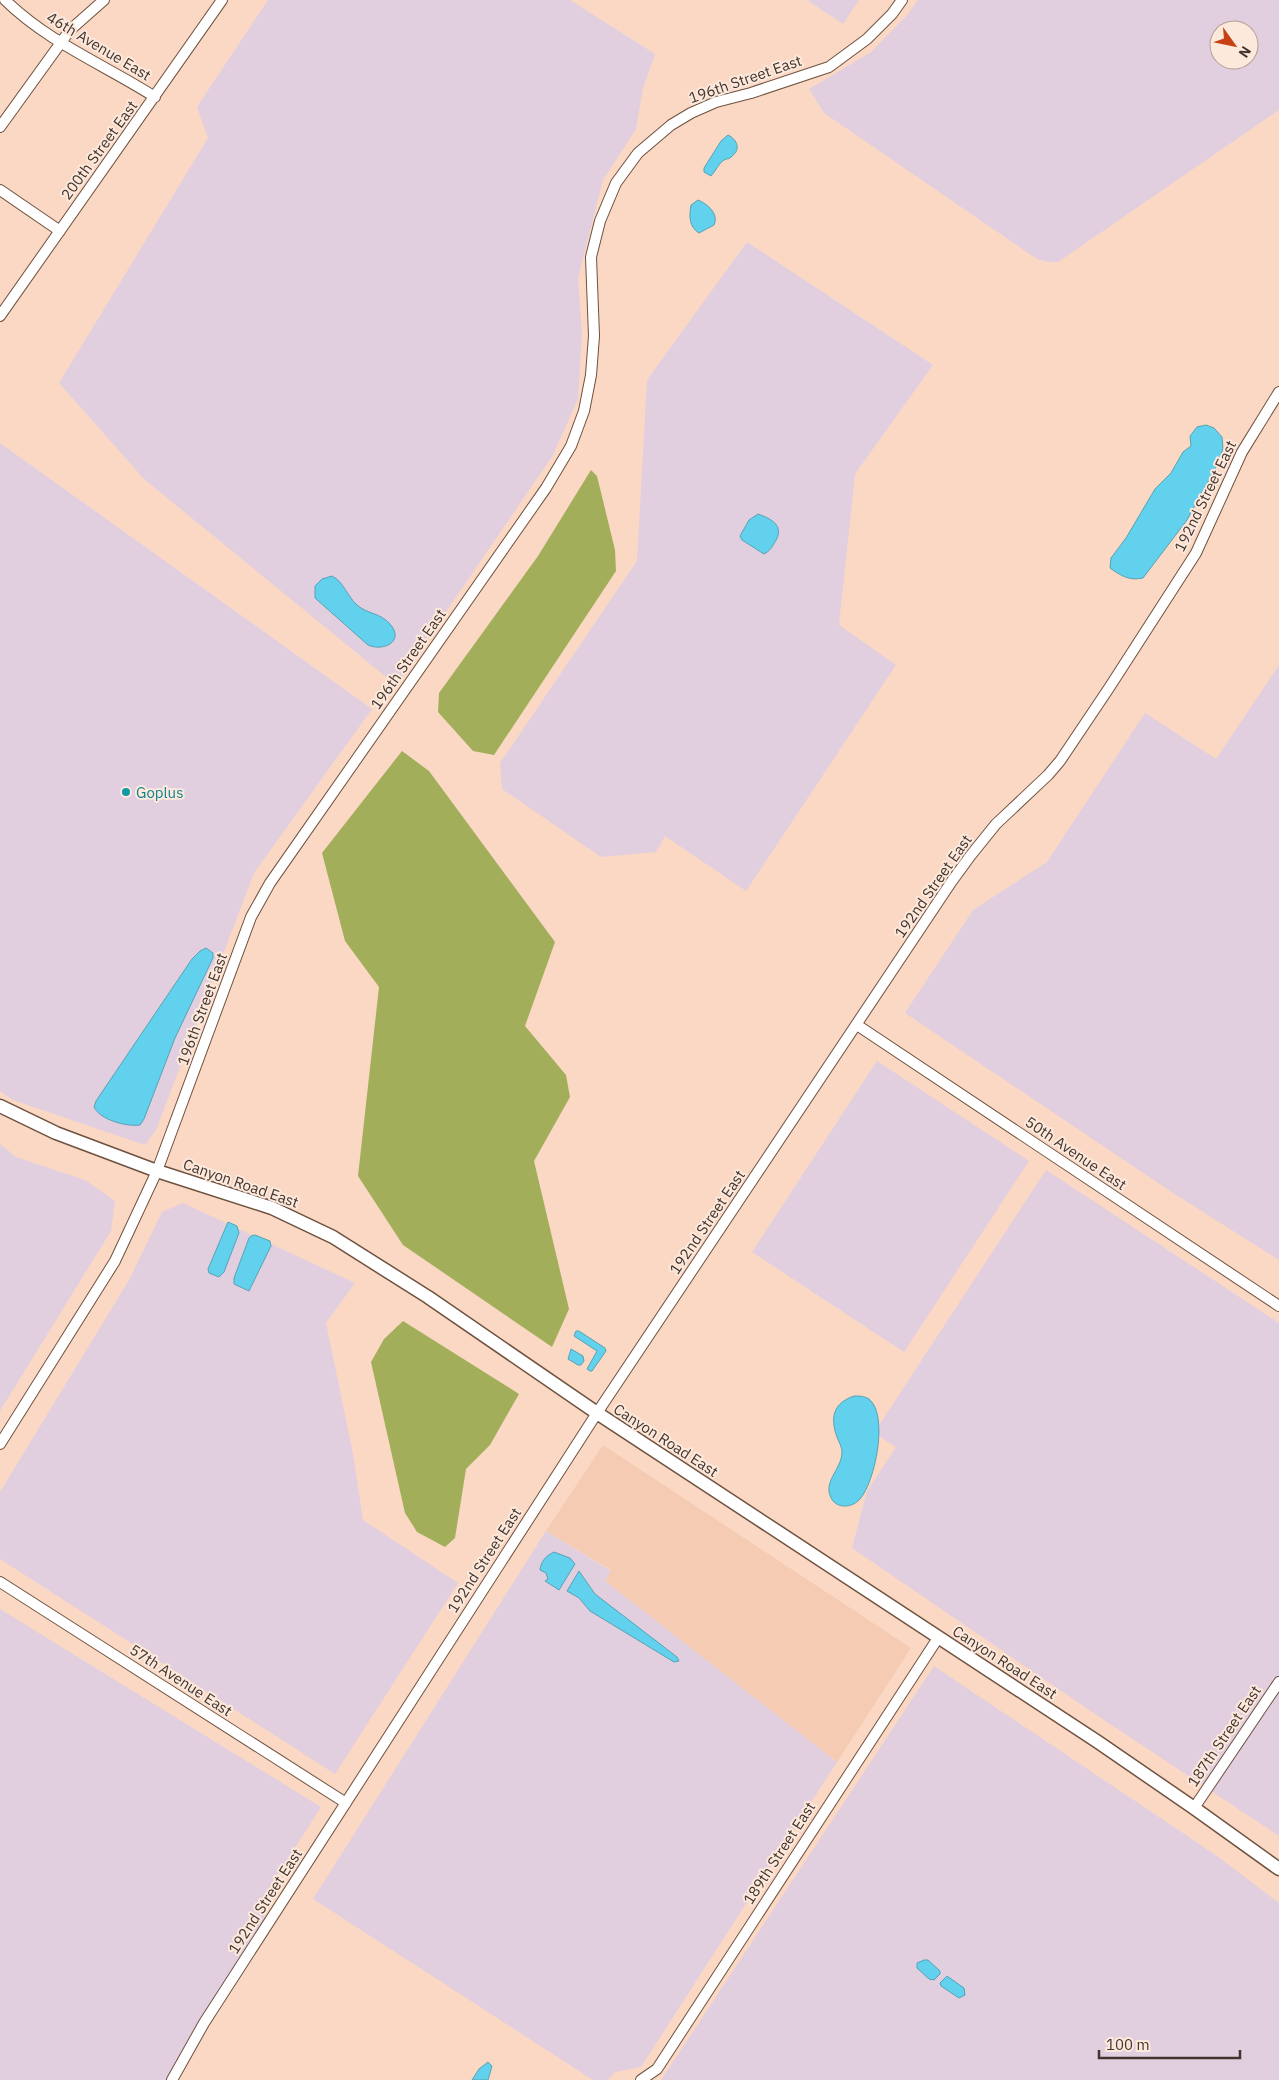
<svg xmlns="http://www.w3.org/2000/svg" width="1279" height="2080" font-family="'IBM Plex Sans',sans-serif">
<rect width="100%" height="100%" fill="#fad8c3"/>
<path fill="#f5ccb3" d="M603,1445L911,1648L837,1762L605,1581L611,1570L546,1531Z"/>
<path fill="#e1cfe0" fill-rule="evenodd" d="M268,0H570L655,54L643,88L636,129L603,180L578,278L582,334L578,399L553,455L396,685L144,479L59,383L208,138L197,107Z
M807,0H859L843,24Z
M918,0H1279V110L1058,262H1048L1037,259L824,113L809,89L871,52L908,14ZM1219,30H1249V60H1219Z
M747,242L933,365L855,474L839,625L896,665L746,891L665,836L656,852L601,857L502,789L500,763L637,561L647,380Z
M0,443L372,709L254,873L156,1130L145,1145L13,1100L0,1091Z
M1279,665V1260L1173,1193L905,1013L973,910L1047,862L1145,713L1216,759Z
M877,1061L1029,1161L904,1352L752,1252Z
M0,1144L16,1157L85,1180L115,1201L111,1231L0,1411Z
M1046,1170L1279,1323V1836L1095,1714L852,1548L867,1491L896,1447L874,1433Z
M183,1203L355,1283L326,1323L353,1454L363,1520L458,1583L335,1774L0,1559V1492L129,1280L162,1212Z
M546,1531L611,1571L605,1581L837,1762L641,2067L615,2072L608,2080H593L313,1899Z
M0,1609L321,1807L261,1901L267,1926L171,2080H0Z
M934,1666L1217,1856L1279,1903V2080H661Z"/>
<path fill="#a3ae5b" d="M591,470L597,476L615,550L616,571L494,755L473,751L438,712L439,693L538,556Z
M402,751L429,771L555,942L525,1026L566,1075L570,1097L534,1161L569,1309L552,1347L403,1245L358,1176L379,987L345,941L322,853Z
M403,1321L519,1394L490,1445L466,1469L455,1538L445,1547L417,1532L405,1513L371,1362L384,1339Z"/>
<path fill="#62d1ed" stroke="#58a2b3" d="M728,135C738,140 741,150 731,157C728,160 728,158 724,160C719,163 715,172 711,176L704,172V168L721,141Z
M698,200C708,204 719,214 714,225L699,233C689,227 689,216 691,205Z
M1206,425L1214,428L1222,437L1223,449L1216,467L1187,520L1143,578C1130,581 1121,576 1110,568L1111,558L1126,538L1155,489L1171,473L1183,452L1191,446L1190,436L1197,427Z
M758,514C772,519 785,526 775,542C772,547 770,551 764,554L742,540L740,536L749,520Z
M332,576C344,582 347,596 357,605C367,614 381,613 390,624C405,641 384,652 368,645L315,598V586L322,579Z
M206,948L213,953V958L175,1038L144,1119L140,1125C127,1127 100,1120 94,1107L96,1101L192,959L200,951Z
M228,1222L237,1226L239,1233L224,1272L219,1277L209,1273L208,1269Z
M255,1235L270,1241L271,1246L249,1291L234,1284V1278L249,1238L251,1236Z
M576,1331H579L605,1348L606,1351L592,1371H590L587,1369L597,1351L574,1336Z
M571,1349L583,1356L584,1361L581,1365H578L568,1359Z
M854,1396C860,1396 864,1396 869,1399C889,1415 875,1482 860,1499C853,1507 840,1509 833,1501C820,1483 842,1470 842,1452C842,1447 839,1442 837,1437C830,1418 833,1403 854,1396Z
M554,1552L570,1558L575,1564L559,1590L545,1581L548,1579L546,1573L540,1570C541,1561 546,1556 554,1552Z
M579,1571L595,1594L677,1657L679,1661L674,1662L590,1611L579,1598L567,1591Z
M924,1960H928L940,1971V1974L934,1980L929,1979L917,1968V1963Z
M947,1976L964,1988L965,1995L959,1998L941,1986L940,1983Z
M488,2062L492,2066L488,2080H472L479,2069Z"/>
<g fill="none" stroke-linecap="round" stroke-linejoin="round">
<g stroke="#6e513f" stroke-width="12">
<path id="minor" d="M5,0C49,43 105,65 155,97
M0,127L70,30L104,0
M0,190L60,231
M0,316L222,0
M857,1025L1279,1306
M0,1444L115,1261L157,1171L251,917L270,883L546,488L571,446L584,411L591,375L594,336L591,257L600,221L616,183L638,153L671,125L691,113L716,102L751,93L829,67L867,39L892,14L902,0
M0,1582L346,1803
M1194,1808L1279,1682
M172,2080L204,2023L597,1413L952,881L971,855L996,824L1048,775L1060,761L1109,688L1196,553L1242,452L1279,392
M641,2080L657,2069L938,1638"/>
</g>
<g stroke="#6e513f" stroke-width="15">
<path id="major" d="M0,1106L56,1133L157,1171L272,1208L333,1237L428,1297L597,1413L1098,1742L1194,1808L1279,1869"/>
</g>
<use href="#minor" stroke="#fff" stroke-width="10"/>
<use href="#major" stroke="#fff" stroke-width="12"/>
</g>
<circle fill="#0f9aa8" stroke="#fde8dc" stroke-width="2" cx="126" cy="792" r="5"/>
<g text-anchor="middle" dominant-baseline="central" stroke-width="4" stroke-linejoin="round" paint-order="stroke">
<g font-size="15" fill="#42352d" stroke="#fde8dc">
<text transform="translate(99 46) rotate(31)">46th Avenue East</text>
<text transform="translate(745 79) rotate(-19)">196th Street East</text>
<text transform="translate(99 150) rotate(-54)">200th Street East</text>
<text transform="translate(1205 496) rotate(-64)">192nd Street East</text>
<text transform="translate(408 659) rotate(-55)">196th Street East</text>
<text transform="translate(933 886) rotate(-55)">192nd Street East</text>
<text transform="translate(202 1009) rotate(-70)">196th Street East</text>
<text transform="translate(1076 1153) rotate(34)">50th Avenue East</text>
<text transform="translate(241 1183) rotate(19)">Canyon Road East</text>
<text transform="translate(707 1222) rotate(-56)">192nd Street East</text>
<text transform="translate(666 1440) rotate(33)">Canyon Road East</text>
<text transform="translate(484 1560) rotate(-57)">192nd Street East</text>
<text transform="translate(1005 1662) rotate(33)">Canyon Road East</text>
<text transform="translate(181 1680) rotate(33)">57th Avenue East</text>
<text transform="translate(1224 1736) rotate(-56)">187th Street East</text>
<text transform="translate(779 1853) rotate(-57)">189th Street East</text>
<text transform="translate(265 1901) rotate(-57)">192nd Street East</text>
</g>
<g font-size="15" fill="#0d838f" stroke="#fde8dc" text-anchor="start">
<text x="136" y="792">Goplus</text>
</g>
</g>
<g transform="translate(1234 45) rotate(123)"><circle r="24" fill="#fde8dc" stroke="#b2a096"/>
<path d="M0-4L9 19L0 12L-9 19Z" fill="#c84014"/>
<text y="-8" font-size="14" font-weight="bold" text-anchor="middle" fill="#42352d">N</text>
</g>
<path d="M1099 2050v8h141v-8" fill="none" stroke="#42352d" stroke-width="2.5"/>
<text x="1106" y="2050" font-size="15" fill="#42352d" stroke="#fde8dc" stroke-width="4" paint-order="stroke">100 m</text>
</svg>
